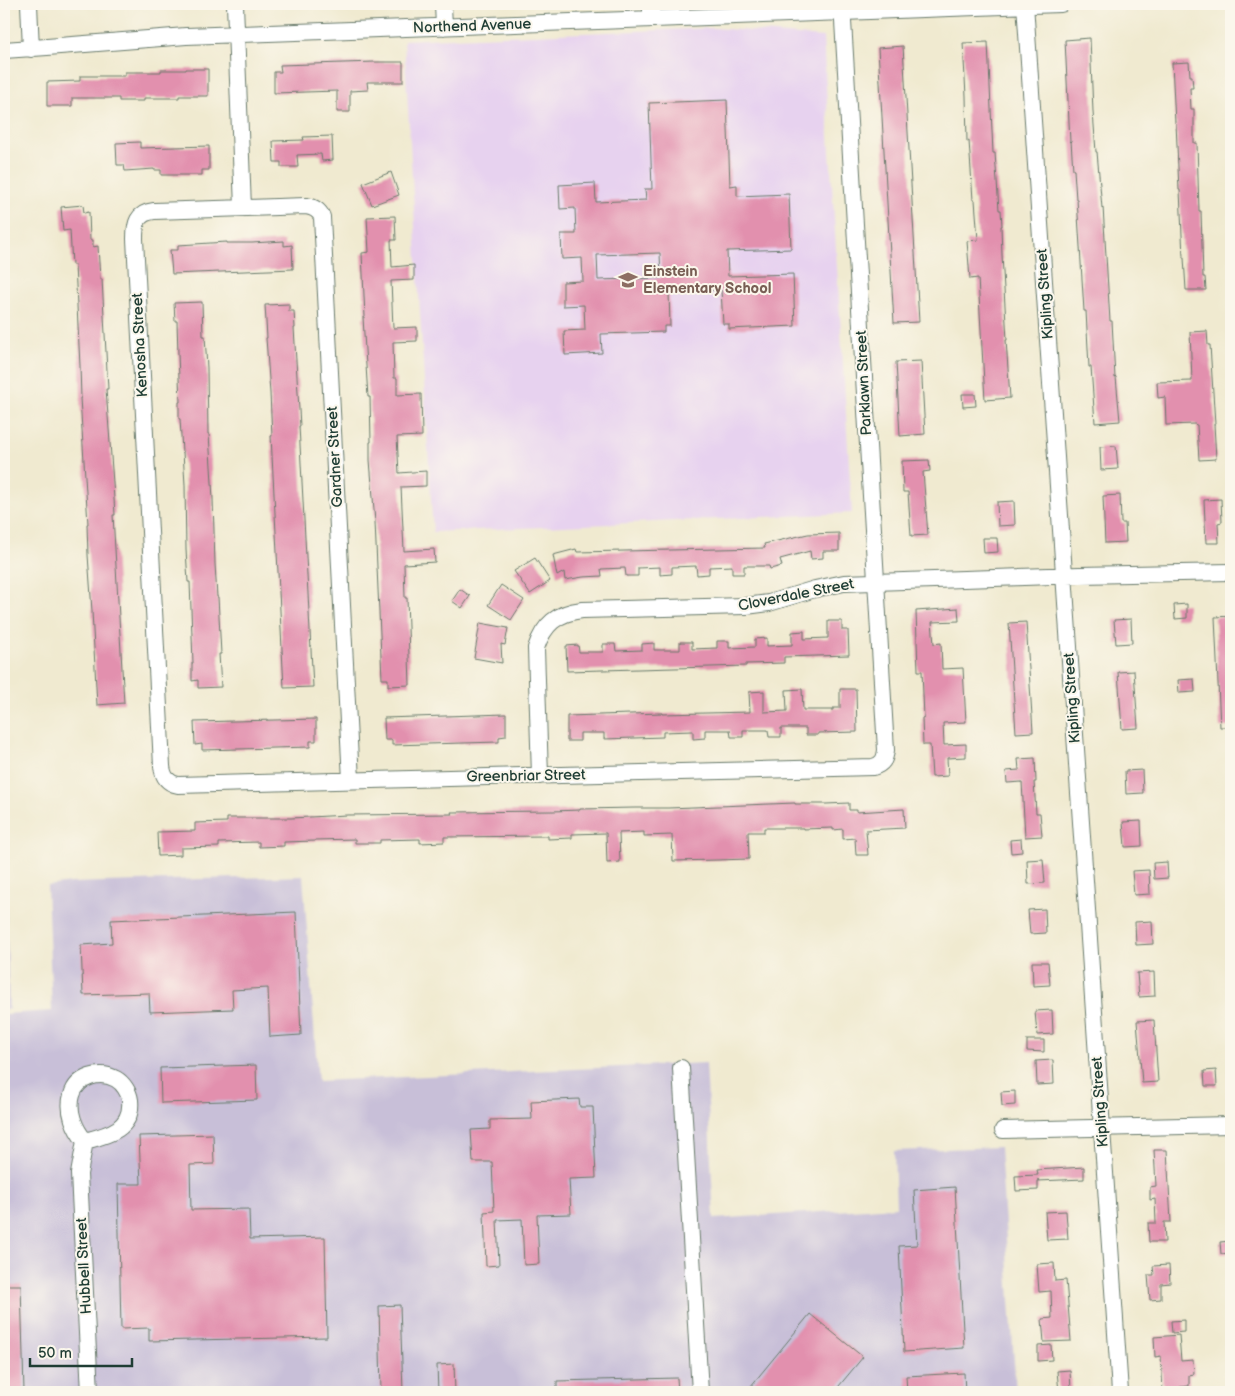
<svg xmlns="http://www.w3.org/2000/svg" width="1235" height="1396" font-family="'Balsamiq Sans',sans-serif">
<rect width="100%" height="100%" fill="#fbf7ec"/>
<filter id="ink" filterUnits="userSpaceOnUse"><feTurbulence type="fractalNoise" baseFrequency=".02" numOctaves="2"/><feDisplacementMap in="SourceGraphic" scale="10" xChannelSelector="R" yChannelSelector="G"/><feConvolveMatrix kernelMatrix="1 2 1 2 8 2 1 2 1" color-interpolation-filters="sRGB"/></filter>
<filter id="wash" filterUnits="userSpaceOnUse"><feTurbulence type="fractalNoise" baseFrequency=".0096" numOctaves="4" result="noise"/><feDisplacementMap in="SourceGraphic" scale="20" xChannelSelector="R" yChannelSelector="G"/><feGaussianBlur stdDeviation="1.12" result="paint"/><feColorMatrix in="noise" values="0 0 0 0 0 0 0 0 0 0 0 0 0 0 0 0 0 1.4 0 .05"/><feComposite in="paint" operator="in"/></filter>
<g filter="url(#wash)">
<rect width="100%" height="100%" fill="#f0ead0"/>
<path fill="#e7d2ef" d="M715,28L823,37L852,513L433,532L404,40Z"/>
<path fill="#c8bfd8" d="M4,823L9,1009L4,1010Z
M303,876L318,1081L706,1063L714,1219L896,1207L894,1151L1000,1147L1016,1392H4V1014L52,1011L47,886L71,883Z"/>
<g id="blocks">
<path fill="#e290ae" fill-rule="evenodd" d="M1090,38L1093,112L1096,152H1097L1102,208L1103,207L1110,321H1112L1115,378L1116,377L1120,421L1095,423L1091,367H1089L1086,311H1084L1077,199H1076L1074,170H1073L1071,141L1070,142L1065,40Z
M988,42L993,153H995L999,210H1001L1002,226H1001L1002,255L1007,340H1006L1010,398L985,400L978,278L970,279L967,241L978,240L975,200H973L969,141L967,142L966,96L963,43Z
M903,46L919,322L894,323L878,48Z
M375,62H403V82H367L368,90L350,91V112H337V91L274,93V72H281L280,65Z
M1189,62L1190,76H1192L1193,88H1190L1191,109H1194V143H1197L1199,211H1201L1203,277H1205L1206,290H1186L1184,258H1183L1180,190H1179L1176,123H1175L1172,63Z
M186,69H208V96H179V98H144V101H119V98H72V106H47V82L80,81V76H125V72H161V70H186Z
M727,100L730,186L737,185V196L789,194L791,249L727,251L728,276L793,274L795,326L729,329V324H723L721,290L669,292L670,326H664V332L601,334L602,353L565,355L564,331L585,330L584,305L563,306V282L583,281L582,258L562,259L561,234H576L575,208L560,209L559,185L595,183L596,202L646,200L645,189H652L649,103ZM660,253L661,278L598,280L597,255Z
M332,136L333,160L322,161L321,154L297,155L298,167H281V162H274L273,141L304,140L303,137Z
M140,142V148L209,146V170H202V175H161V170H154V169L125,171L124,165H117L116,143Z
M391,172L399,195L372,205L363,183Z
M83,205L84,213L89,212L90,240H93V247L98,246L100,279H102L108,389H106L113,483L115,515H113L124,703L97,705L92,611L88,555L87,524H88L80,398H81L80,366L75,265H72L70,230L63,231L61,207Z
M395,216L396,240H391L392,267L414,265V280L391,281L393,328L417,327V341L393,342L394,378H397V395L421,394L422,436L397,437L399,473L426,471V486L401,487L404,551L434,549L435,562L404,564L405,598H407L410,685L388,686V679H382L375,522L370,460V442H371L370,397H368L364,334L363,317H365L362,253L369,252L367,217Z
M284,241V246L292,245L293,269L172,274L170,250H178V245L227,242V243H252Z
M202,302L203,336H205L207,368L208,434H209L213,499L215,564L217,597H218L221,654H219L221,687L198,688V680L192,681V663H193L190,582H188L186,550L185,485L183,452H182L180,419H179V402H180L178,354L177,321H175L174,303Z
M289,304V311H294L295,328H294L298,393L300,426H299L313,687L284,688L271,436H272L270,393L266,338H267L265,305Z
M1207,331L1208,345H1210L1215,424H1214L1216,459L1199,460L1197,425H1196L1195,424L1166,425L1165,397L1158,398L1157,382L1192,381L1190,332Z
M921,361L925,434L900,436L896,362Z
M962,394H975L976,406L963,407Z
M1116,446L1118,469L1101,470L1100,447Z
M929,460L930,471L923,472L928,535L911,536L908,492H903L902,461Z
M1120,495L1121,523H1125L1126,542L1105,543L1103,496Z
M1221,499L1222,522L1218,523L1219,543H1206L1204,500Z
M1014,501L1015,525L998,526L997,502Z
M839,533V551H823V558L811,559L810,551L780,559L782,566L770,569L769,566H744V574H732V566L709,567V574L697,575L696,566L672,567V574L660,575V567L638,568V576H626L625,568L601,569L602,576L583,577L565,580L564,572L557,576L553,555L576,549L577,552L765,548L764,544L808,534Z
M983,538H997L998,552L984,553Z
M535,558L550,581L530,594L514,571Z
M501,585L524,600L511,620L488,605Z
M460,589L470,596L462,608L452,601Z
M1187,604V618L1175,619L1174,605Z
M958,608L959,621L932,622L934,644L941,643L942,669L963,668L966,722L943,723L944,745L966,744V757L947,758L948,776L932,777L930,745H923L922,718L924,717L922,671H918L916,611Z
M1231,616V727H1220L1215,617Z
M1131,619L1132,643L1116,644L1114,620Z
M828,621H842V630H848L849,655L784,657V663L746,664V666L567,671L566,646L578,645L579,652H603V644H615L616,651L642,650V644L654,643V650H680V642H692V649L717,648V641H729V648L755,647V639L767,638V646L792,645V632L804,631V639L828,638Z
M1026,622L1033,732L1016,733L1009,623Z
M480,623L508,628L505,645L501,644L502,663L474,658Z
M1134,671L1138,728L1122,729L1118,672Z
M1194,679L1195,692L1179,693L1178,680Z
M802,689L803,710H833V708H840V689H856L857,732L818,733V735H806V728H781V737H769L768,730H743V737H731L730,730H705V738L693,739V731L663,732V737L604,739V733H580V741H567V716L662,713V714L750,712L749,692L764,691V712L787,711L786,690Z
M506,714V736L499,737V742L392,745V740H385L384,718Z
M316,719V741H310V747L202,750V744L195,745L194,722Z
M1035,758L1036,782H1034L1036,813H1040L1042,836L1025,837L1022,782L1007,783L1006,771L1019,770L1018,759Z
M1142,770L1143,793L1126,794L1125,771Z
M795,803V804H826L849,803V810H857V812L904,809L905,828L866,830L868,855H856L855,838L843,839V829L833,830V828L803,829V828H764V832H748L749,859L717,860L673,861L672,835L644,836V832L619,833L620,862L607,863L606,833L572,834V838L548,839V836L444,837V842L420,843V839L380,840V843H355V839L315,840V841L284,842V846L259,847V842L219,843V847L181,848V855L158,856L157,832L195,831V823L227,822V818H291L347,815L452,814L451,812L553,811L580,810V809L635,808H668Z
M1141,821L1142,846L1125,847L1123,822Z
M1021,839L1022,852L1011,853L1010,840Z
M1043,859L1045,883L1028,884L1027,860Z
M1167,862L1168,878L1154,879L1153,863Z
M1149,870L1150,894L1134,895L1132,871Z
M1045,909L1046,933L1030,934L1028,910Z
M296,912L301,1035L270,1037L268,988L232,990L233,1009L150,1012L149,993L83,995L81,945L112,943L111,920Z
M1152,921L1153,944L1136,945L1135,922Z
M1032,962H1048L1050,985L1033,986Z
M1154,972L1155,996L1139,997L1137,973Z
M1052,1010L1053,1034L1037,1035L1035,1011Z
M1154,1020L1158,1082L1142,1083L1137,1021Z
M1027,1040H1044V1052L1027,1051Z
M1053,1060L1054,1084L1037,1085L1036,1061Z
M256,1065L257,1100L161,1103L160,1068Z
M1216,1070L1217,1086H1205L1204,1071Z
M1015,1091V1105L1002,1106L1001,1092Z
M579,1099L580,1107H593L596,1178L569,1179L571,1214L537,1215L539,1264L524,1265L522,1219L497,1220L499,1265L486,1266L484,1212L494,1211L492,1162H473L471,1130L490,1129V1120L532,1119L531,1101Z
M213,1134L214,1164L190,1165L191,1210L249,1209L250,1239L325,1237L327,1337L149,1341V1328L121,1329L118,1184H141L139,1136Z
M1154,1150H1167L1171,1222H1164L1165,1242H1149L1148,1223H1156L1155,1199L1150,1200V1187L1156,1186Z
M1084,1167V1179L1038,1181V1179V1190L1016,1191L1015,1176L1038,1175L1037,1170Z
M955,1187L964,1348L904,1352L899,1246L917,1245L914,1190Z
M1066,1211L1068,1239L1047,1240L1045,1212Z
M1231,1241V1253L1221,1254L1220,1242Z
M1054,1263L1055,1281L1066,1280L1071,1341L1044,1342L1042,1319L1052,1318L1051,1291L1039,1292L1037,1264Z
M1169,1265L1170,1283L1161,1284V1299L1150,1300L1148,1275H1154L1153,1266Z
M4,1285H21L24,1392H4Z
M400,1305L403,1392H381L379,1306Z
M810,1314L863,1357L834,1392H746Z
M1184,1320V1332L1172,1333L1171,1321Z
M1179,1335L1181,1361L1193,1360L1194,1374L1189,1375V1386L1180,1387V1392H1163L1161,1356L1155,1357L1154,1337Z
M1051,1345L1052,1360L1038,1361V1346Z
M454,1364L455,1392H438L437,1365Z
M1070,1370L1071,1392H1059L1057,1371Z
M964,1373L965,1392H907L906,1376Z
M677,1378L678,1392H557V1381Z"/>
</g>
</g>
<g filter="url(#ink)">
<use href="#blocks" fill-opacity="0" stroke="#687a6b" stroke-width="1"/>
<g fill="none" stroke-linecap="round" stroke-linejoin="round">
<g stroke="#687a6b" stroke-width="18">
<path id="minor" d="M29,4L31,49
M235,4L243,208
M443,4L444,27
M651,4V19
M1025,4L1120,1392
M4,50L47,47L186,36L1061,4
M540,776L536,648C544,624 557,613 582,610L746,606L769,603L815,589L844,583L1080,575L1231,572
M351,780L322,217C319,210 314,207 306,206L154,211C137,213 135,223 135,239L162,766C163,777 168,783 178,785L873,767C883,764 885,759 886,750L842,4
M681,1068L700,1392
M1003,1130L1231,1125
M85,1141C108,1135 133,1129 130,1100C129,1092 123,1083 116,1079C100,1070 77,1077 72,1095C67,1111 75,1129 85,1141L79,1174L90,1392"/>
</g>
<use href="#minor" stroke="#fff" stroke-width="16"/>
</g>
</g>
<defs>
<g id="school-bare" transform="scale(1.5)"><path d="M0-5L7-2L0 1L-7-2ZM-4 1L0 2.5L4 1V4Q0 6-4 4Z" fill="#8d6e63" stroke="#fbf7ec" stroke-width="2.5" paint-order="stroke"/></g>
</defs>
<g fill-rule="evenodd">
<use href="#school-bare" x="628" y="280"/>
</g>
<g text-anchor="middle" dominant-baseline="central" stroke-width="4" stroke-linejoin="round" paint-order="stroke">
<g font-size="15" fill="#1f3d34" stroke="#fbf7ec">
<text transform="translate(472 26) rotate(-2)">Northend Avenue</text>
<text transform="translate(1045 294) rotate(-94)">Kipling Street</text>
<text transform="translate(140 345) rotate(-93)">Kenosha Street</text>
<text transform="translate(864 383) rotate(-93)">Parklawn Street</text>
<text transform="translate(335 457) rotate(-93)">Gardner Street</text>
<text transform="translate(796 595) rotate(-11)">Cloverdale Street</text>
<text transform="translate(1072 698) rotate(-94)">Kipling Street</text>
<text transform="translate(526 776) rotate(-1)">Greenbriar Street</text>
<text transform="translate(1100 1102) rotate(-94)">Kipling Street</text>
<text transform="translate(84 1266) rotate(-93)">Hubbell Street</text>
</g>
<g font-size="15" font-weight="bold" fill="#785e54" stroke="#fbf7ec" text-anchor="start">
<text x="643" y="271">Einstein<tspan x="643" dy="17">Elementary School</tspan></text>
</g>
</g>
<rect width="1235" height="1396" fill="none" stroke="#fbf7ec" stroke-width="20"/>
<path d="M30 1358v8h102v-8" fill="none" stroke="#1f3d34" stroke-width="2.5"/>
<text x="38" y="1358" font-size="15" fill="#1f3d34" stroke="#fbf7ec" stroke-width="4" paint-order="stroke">50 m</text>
</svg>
